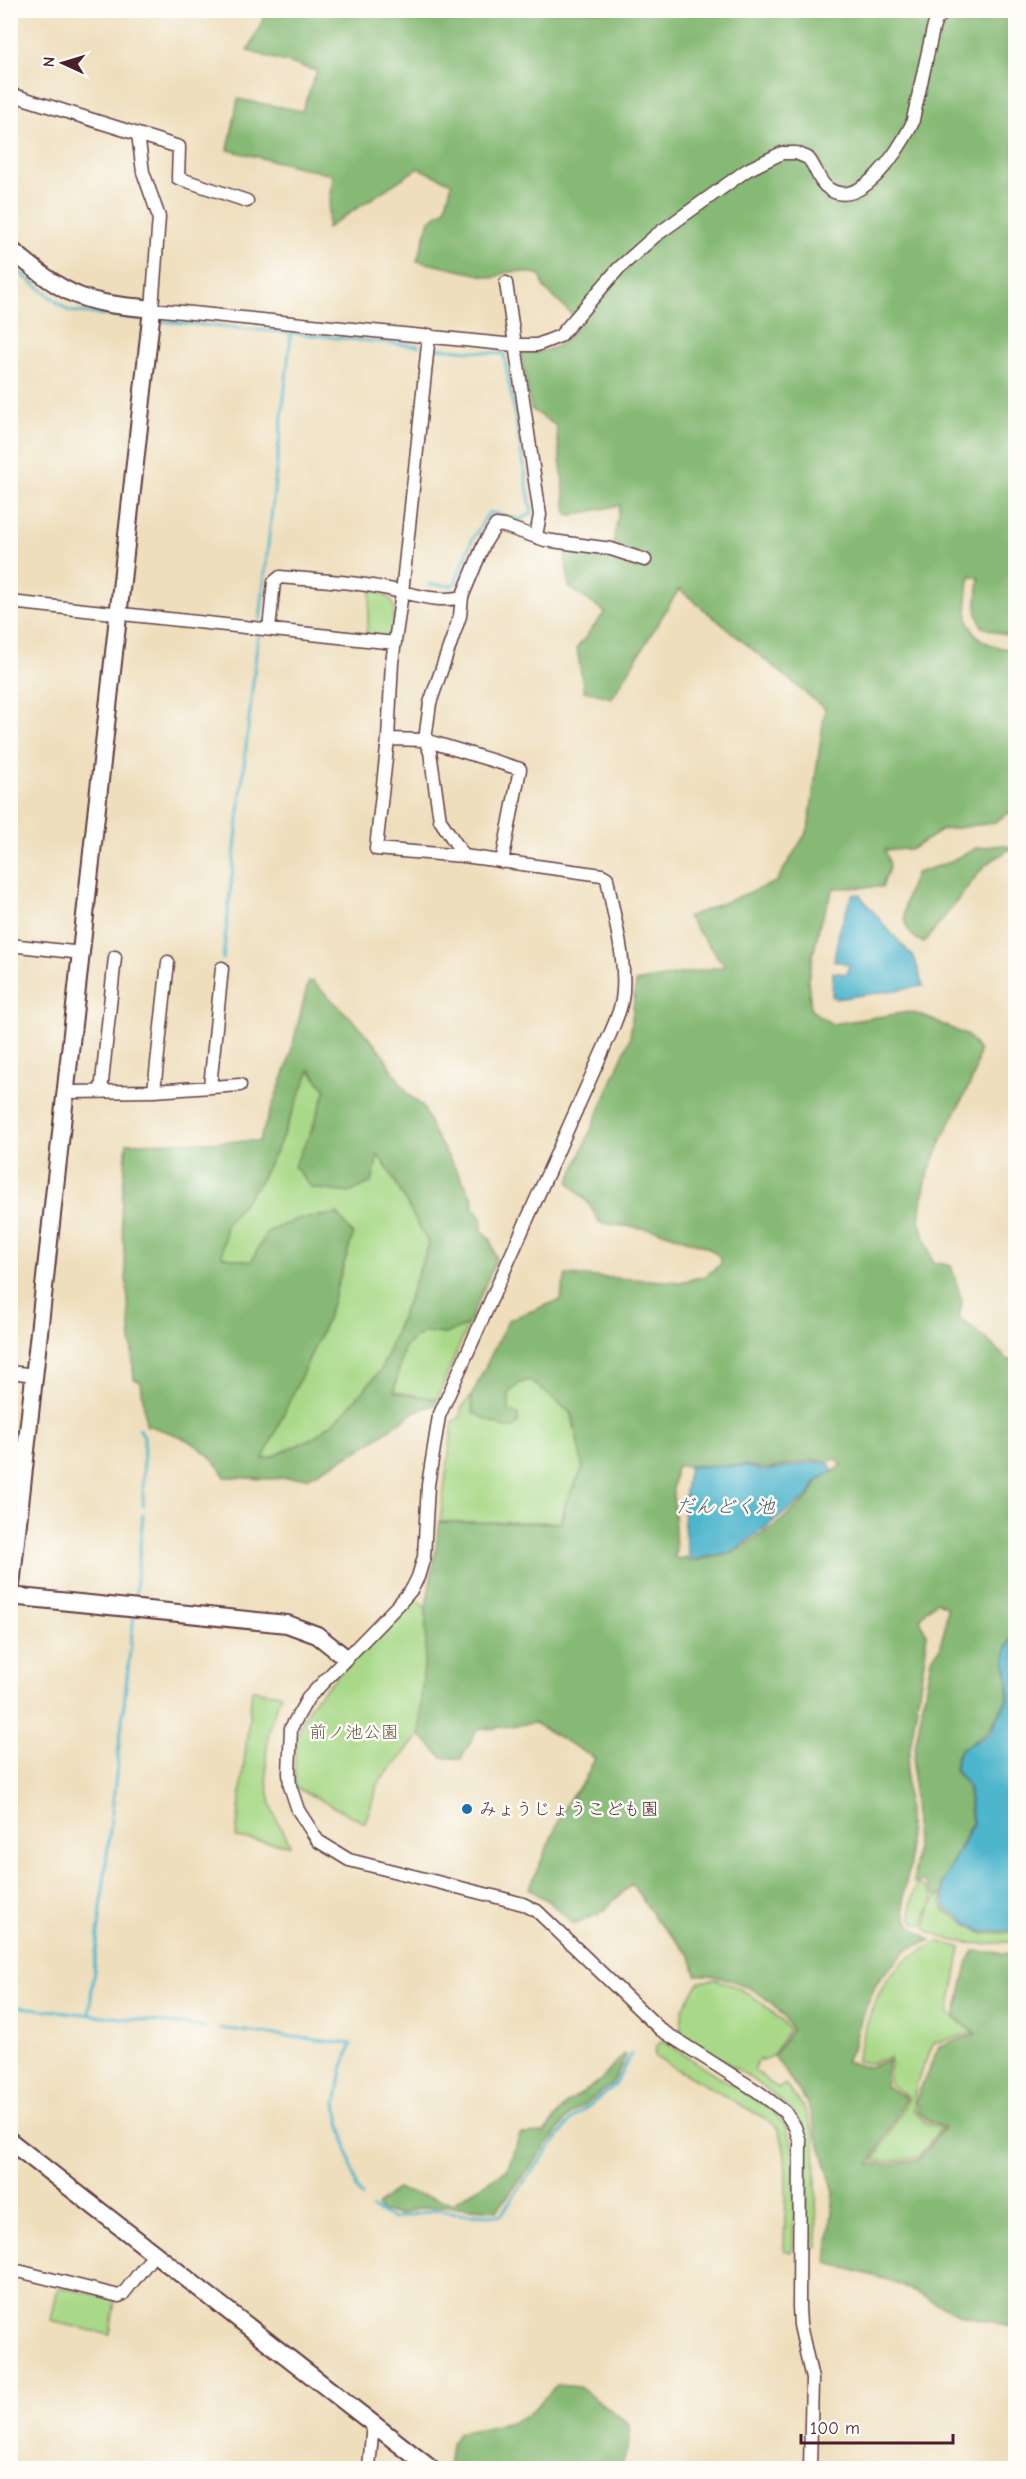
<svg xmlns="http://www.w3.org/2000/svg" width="1026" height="2479" font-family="'Comic Neue','Klee One',sans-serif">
<rect width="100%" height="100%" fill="#fdfcf7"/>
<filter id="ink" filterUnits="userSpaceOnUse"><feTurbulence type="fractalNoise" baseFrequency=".0167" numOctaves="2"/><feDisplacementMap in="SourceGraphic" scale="12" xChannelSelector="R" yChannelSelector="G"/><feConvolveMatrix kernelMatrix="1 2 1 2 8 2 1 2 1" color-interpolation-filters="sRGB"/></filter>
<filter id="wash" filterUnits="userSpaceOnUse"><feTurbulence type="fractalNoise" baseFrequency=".008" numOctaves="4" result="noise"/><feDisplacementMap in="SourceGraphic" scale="24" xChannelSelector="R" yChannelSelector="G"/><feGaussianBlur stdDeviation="1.35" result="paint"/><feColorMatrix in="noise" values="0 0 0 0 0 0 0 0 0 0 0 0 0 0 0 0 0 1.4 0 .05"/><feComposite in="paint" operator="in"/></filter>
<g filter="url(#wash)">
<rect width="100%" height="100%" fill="#eedebc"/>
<path fill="#a9d988" stroke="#7a7c5a" stroke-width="1.5" d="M371,590C399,598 395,606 392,633L385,639L366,637Z
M309,1070L326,1090L311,1132L295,1166L378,1154L389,1171L429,1244L381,1370L340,1417L313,1438L272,1457L262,1459L326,1322L353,1235L338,1214L298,1219L267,1232L251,1262L222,1256L226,1224L259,1183L278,1147Z
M468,1325L437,1399L394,1392L404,1347L423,1332L445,1334Z
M530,1380L572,1414L583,1468L566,1501L560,1522H440L453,1422L460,1417L461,1409L472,1395L509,1412V1393L520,1383Z
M415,1598L426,1608V1648L421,1696L420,1735L379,1782L365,1823L295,1787C294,1754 294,1725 316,1698Z
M252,1690L281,1694C264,1731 261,1777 275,1816C279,1826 286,1834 290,1845L236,1838Z
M917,1884C926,1887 933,1893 933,1903L936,1898L942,1897L943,1910L983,1934L1015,1932V1941C981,1945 957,1947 926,1929L928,1915L933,1903L926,1913L924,1925L914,1923C908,1909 912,1897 917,1884Z
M938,1941L961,1948L949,2013L973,2033L934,2043C923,2066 913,2085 913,2110L926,2123L941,2128L919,2157L896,2161H874L909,2098L889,2084L890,2057L870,2063L856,2061C865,2028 875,1987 902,1963C913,1953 926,1949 938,1941Z
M716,1979C747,1990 768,2004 789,2030L772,2056L764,2061L759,2059L754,2070L778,2089L785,2084L804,2108L815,2136L817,2246L810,2251H805C805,2216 812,2161 802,2128C793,2097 708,2053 680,2034L683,2009L699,1982Z
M662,2041L769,2108L784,2123L791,2139L795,2162L793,2247L791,2253L784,2251C784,2222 791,2157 779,2132C777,2126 772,2123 766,2119L655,2057L656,2046Z
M58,2287L115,2299L110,2335L51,2321Z"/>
<path fill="#86b974" stroke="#686c50" stroke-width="1.5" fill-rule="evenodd" d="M267,11H1015V634L1005,635L982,627L976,611L979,578L970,576C962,620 966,645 1015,650V809L993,823L942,830L912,849L885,850L890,865L882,887L834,888L820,923L808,979L811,1010L832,1024L909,1012L924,1016L968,1036L979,1051L974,1076L944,1135L928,1174L922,1198L919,1220L933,1262L951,1266L962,1301L959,1318L985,1338L1007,1359L1015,1361L1016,1635C995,1649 1013,1679 1007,1698C1005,1704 990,1730 985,1734C968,1748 956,1742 954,1770L967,1786L972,1822L942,1884V1895L935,1896L924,1881L914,1883L916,1845L913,1774L915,1747L931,1659L939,1649L945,1628L947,1608L937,1601L926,1610L920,1619L926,1634V1648L906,1774L910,1865L904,1891V1910L910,1925L931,1940L906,1950L877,1982L862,2016L853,2048L845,2062L869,2067L888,2060L885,2086L906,2098L870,2164H895L919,2160L944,2127L929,2121L917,2111L915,2101L939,2046L976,2034L955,2017L968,1961L974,1951L1015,1954V2327L958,2314L895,2282L827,2263L834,2192L808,2104L774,2056L792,2030C788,2024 784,2017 779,2011C762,1990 723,1973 696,1975L691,1956L657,1921L632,1884L599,1914L573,1924L550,1902L529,1889L566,1804L584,1781L595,1758L534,1723L477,1730L461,1759L442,1757L420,1735L421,1696L426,1648V1608L440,1522L561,1523L566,1501L583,1468L572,1414L530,1380L520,1383L509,1393V1412L518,1414V1424L513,1428H504L473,1413L471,1397L508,1320L560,1300L566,1275L680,1282L705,1276L721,1264L720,1257L707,1247L657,1230L600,1223L588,1203L569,1182L630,1038L636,982L725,966L687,917L776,882L808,830L825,709L679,589L612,698L584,691L577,648L605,612L569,587L565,552L569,547L612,550L620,505L573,515L567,514L556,426L531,409L521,354C555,350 559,349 581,323L545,289L540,275C526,271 507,269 494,278L417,261L430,220L445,209L452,183L418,168L327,228L333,175L228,150L238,99L302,111L317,71L248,51ZM836,1459L842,1466L818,1480L810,1496L778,1523L733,1553L690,1562L686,1557L680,1559L673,1557L676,1554L673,1487L676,1466L746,1465L767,1469L812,1460L828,1461Z
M1003,845L1012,848L985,865L924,943C893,930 905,896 916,873L947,863L976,848Z
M312,981L355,1022L380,1050L407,1093L423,1107L435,1135L473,1198L472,1205L482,1218V1231L491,1240L496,1260L468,1325L445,1334L423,1332L404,1347L394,1392L437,1399V1404L416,1411L361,1449L309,1477L267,1479L225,1477C205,1443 182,1436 146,1425L141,1382L134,1379L121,1211L127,1143L259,1141L288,1064L308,983ZM310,1070L326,1090L311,1132L294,1166L312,1188L349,1193L372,1182L378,1155L389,1171L429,1245L381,1370L340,1417L313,1438L272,1457L263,1459L326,1322L353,1235L338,1214L297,1219L267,1232L251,1262L222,1256L226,1224L259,1183L278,1147Z
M624,2054L626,2056L612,2084L569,2116L497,2210L441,2206L419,2208L399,2215L381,2211L377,2206L396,2189L453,2203L507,2170L520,2134L544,2133L567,2103L599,2082Z
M558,2385L579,2387L629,2424L630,2440L621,2468H448L451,2444L459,2432C472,2431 519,2422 527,2415C538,2406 547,2394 558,2385Z"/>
<path fill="#4eb5cc" stroke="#4c6a7c" stroke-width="1.5" d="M859,894L884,925L915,959L923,986L836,999L832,996L833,972L847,974L849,964L834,961L839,932L852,895Z
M814,1462L829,1463L833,1472L818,1479L809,1495L732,1552L690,1560C681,1524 682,1504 689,1467L745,1466L765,1471Z
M1015,1637V1930L982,1932L945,1908L942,1884L973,1823L968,1786L955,1769C958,1741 970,1748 987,1735C992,1731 1005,1705 1008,1698C1014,1679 995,1654 1015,1637Z"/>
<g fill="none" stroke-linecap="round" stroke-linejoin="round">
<path stroke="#4eb5cc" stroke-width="3" d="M10,265L69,311L140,319
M160,321L291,333L260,620
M291,333L419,346
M429,584L452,586L456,581L472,540L489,512L521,520L532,513L504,354L436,348
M223,959L258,636
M139,1429L144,1436L143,1506
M135,1601L143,1515
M10,2006L204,2027
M89,2015L134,1615
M219,2028L351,2044L342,2070L336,2105L357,2189L362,2197
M372,2208L393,2219L438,2209L459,2214L501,2215L514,2195L571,2120L615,2085L631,2054"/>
</g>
</g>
<g filter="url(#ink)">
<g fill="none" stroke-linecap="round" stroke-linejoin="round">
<g stroke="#633c41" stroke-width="15">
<path id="street" d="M10,94L179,147L178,178L247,201
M138,134L143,172L159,217L152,309L514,345H537L560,336L618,269L655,236L747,170L782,153H796L808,158C817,168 818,182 829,189C861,211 900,148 912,124L933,29L936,20L947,10
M506,283L540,515L536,536
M429,335L402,593L392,662L388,739L376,849L464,856L602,875L607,878C613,915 628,963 622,1000C619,1017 610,1033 604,1048L439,1416L428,1485L424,1557L418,1577L412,1589L399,1604L308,1698L291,1728L289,1773L290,1786L298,1810L318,1841L349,1860L501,1898L523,1904L537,1911L661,2030L757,2091L785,2112L795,2127L800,2142L799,2307L800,2325L812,2379L810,2468
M462,597L460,616L430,703L425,740L430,752L440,820L464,856
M10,602L395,643
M269,629L274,582L280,577C312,580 346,581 378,587C404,591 436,604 462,597L484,544L496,525L504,526L545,540L611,549L645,560
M388,739L425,740L520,769L502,862
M10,945L82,953
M210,1087L222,968
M154,1091L168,962
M67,1092L154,1091L240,1085
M101,1092L115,957
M10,1372L35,1375
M10,2269L119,2296L123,2294L155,2253
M369,2468L373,2423"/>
</g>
<g stroke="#633c41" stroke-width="20">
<path id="secondary" d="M10,249C32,266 53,286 79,296C102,305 128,306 152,309L10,1595
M10,1596L287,1624L317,1635L345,1657
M10,2141L430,2468"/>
</g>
<use href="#street" stroke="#fff" stroke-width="12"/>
<use href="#secondary" stroke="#fff" stroke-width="16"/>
</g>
</g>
<circle fill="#1f6fb2" stroke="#fdfcf7" stroke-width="2" cx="467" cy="1809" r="6"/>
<g text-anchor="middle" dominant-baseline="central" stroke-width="5" stroke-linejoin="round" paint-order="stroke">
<g font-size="18" fill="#665747" stroke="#fdfcf7">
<text x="354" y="1732">前ノ池公園</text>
</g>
<g font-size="18" fill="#4a1f2b" stroke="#fdfcf7" text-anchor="start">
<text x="479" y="1809">みょうじょうこども園</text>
</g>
<g font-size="20" font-style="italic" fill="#4c5b6b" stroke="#fdfcf7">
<text x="725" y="1506">だんどく池</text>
</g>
</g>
<rect width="1026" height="2479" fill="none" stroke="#fdfcf7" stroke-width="36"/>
<g transform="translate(63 63) rotate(274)" stroke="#fdfcf7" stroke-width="4.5" paint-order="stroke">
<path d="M0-4.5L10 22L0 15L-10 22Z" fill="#4a1f2b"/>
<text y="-9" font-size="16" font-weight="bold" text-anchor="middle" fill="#4a1f2b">N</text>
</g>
<path d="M801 2434v9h152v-9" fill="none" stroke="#4a1f2b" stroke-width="3"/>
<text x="810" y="2434" font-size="18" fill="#4a1f2b" stroke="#fdfcf7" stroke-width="4.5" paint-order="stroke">100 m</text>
</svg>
